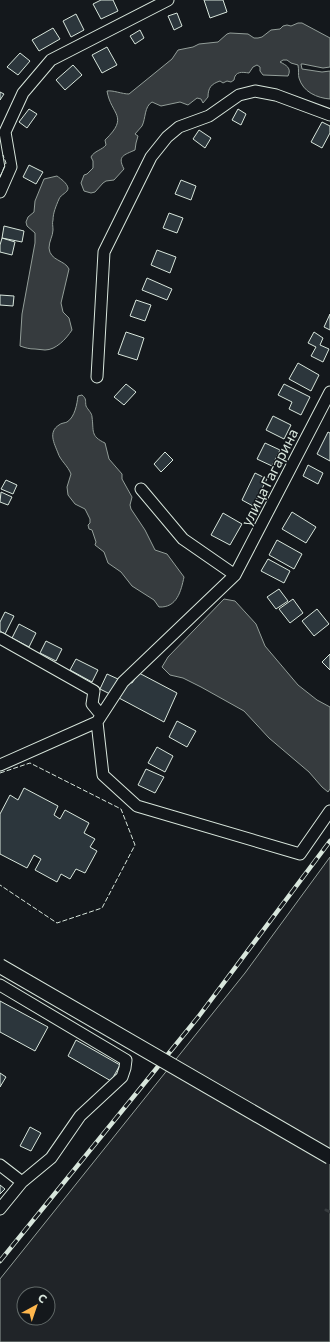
<svg xmlns="http://www.w3.org/2000/svg" width="330" height="1342" font-family="Commissioner,sans-serif">
<rect width="100%" height="100%" fill="#14181c"/>
<path fill="#202428" stroke="#939e99" fill-rule="evenodd" d="M330,857V1342H0V1279L245,973ZM24,1294H48V1318H24Z"/>
<path fill="#363b3e" stroke="#939e99" d="M298,23H302L330,38V67L323,68L303,64H301L302,69L322,72L330,71V99C317,98 303,92 299,78C298,75 299,70 298,65L291,63L287,60H283L280,62C286,65 292,68 288,76L263,75L260,71V67L257,65L253,67L249,73C242,72 235,71 234,80L231,82L227,81L223,83L220,81C211,84 208,88 208,97L203,103L201,99L197,98L188,105L180,102L161,106L152,102C144,107 146,118 142,126C140,129 137,131 135,134L138,136L136,143L135,150C124,155 117,156 124,169L114,180L106,181L103,183L95,192L91,193L84,191L81,183L84,175L87,174L93,168V161L91,157C94,151 102,150 106,145L105,140C130,116 111,115 107,91C113,90 122,94 129,94L172,59L178,50L193,47L199,44L218,42L227,34L230,33L248,34L254,38H258L262,37L271,30L280,29L283,26L287,25L291,26Z
M57,176C61,179 67,183 68,188C68,193 61,194 59,199C56,206 53,213 53,220C52,223 53,226 53,230C53,236 49,241 49,248C50,261 65,260 69,269L61,303L63,312L69,318L72,330C66,339 56,350 45,350C42,350 38,349 35,349C29,349 26,348 20,346L22,314L35,243V233L27,226L26,222L28,217L34,212L35,201L44,179Z
M82,395C87,399 85,401 86,406C88,410 92,413 92,417C94,431 90,436 105,443L109,459L122,474V479L132,497L130,505L131,509L145,530L155,550L167,554L184,577C181,591 177,608 159,607L154,600L132,586L121,572L108,563L104,552L95,545L96,542L92,530L89,529L88,525L90,523V519L85,509L75,504L68,495L67,487L71,474C68,466 60,460 58,453C54,443 48,432 59,425C61,423 65,423 67,422C75,417 77,404 78,396Z
M224,599L235,601L256,624L265,646L298,685L317,700L330,707V789L328,792L322,787L309,772L269,738L244,711L201,687L183,678L170,675L162,667L168,657Z"/>
<g fill="none" stroke-linecap="round" stroke-linejoin="round">
<path stroke="#363b3e" stroke-width="3" d="M326,1210L330,1212"/>
</g>
<path fill="#2c363c" stroke="#d8e6dc" d="M101,0H113L118,11L101,19L93,4Z
M204,0H223L227,12L210,18Z
M177,13L182,26L174,30L168,16Z
M76,14L84,30L71,37L63,21Z
M53,28L60,39L39,51L32,40Z
M140,30L144,38L135,44L130,36Z
M107,47L117,65L102,73L92,55Z
M20,53L30,61L18,75L7,67Z
M73,65L82,75L65,90L56,80Z
M0,92L4,94L0,100Z
M29,109L37,114L27,128L19,122Z
M238,109L246,114L241,125L232,120Z
M322,122L330,126V133L322,148L311,142Z
M199,130L211,138L205,148L193,139Z
M29,165L43,172L36,184L23,177Z
M181,180L196,186L191,200L175,194Z
M169,213L183,218L177,233L163,228Z
M4,226L24,231L22,242L2,238Z
M2,238L15,242L12,255L0,252V245Z
M157,250L176,257L170,273L151,265Z
M147,278L172,289L167,300L142,290Z
M0,295L14,296L13,306L0,305Z
M136,300L151,305L145,321L130,316Z
M330,314V330L324,327Z
M126,332L144,338L137,360L118,354Z
M314,332L323,338L320,345L329,349L323,362L311,356L316,347L308,343Z
M298,363L319,375L311,391L289,379Z
M126,384L136,392L124,405L114,397Z
M284,384L310,397L301,415L289,409L292,402L278,395Z
M273,416L291,425L284,439L266,430Z
M328,432L330,433V461L317,454Z
M265,443L280,450L272,466L257,459Z
M165,452L173,460L161,472L154,464Z
M308,465L323,473L318,484L303,476Z
M255,473L267,479L253,506L242,500Z
M6,480L17,485L13,494L1,489Z
M1,492L12,497L8,505L0,502Z
M292,512L316,527L306,543L282,529Z
M223,513L242,524L230,545L211,535Z
M277,540L302,554L294,569L269,555Z
M268,559L290,571L284,583L261,571Z
M279,589L288,601L276,609L267,597Z
M293,599L303,613L290,623L279,609Z
M317,609L329,624L314,636L302,621Z
M5,612L14,616L5,634L0,631V622Z
M19,624L36,633L29,647L12,638Z
M46,641L62,649L56,661L40,653Z
M330,654V670L322,662Z
M76,659L98,670L92,682L70,670Z
M139,673L177,693L164,722L119,698L128,682L132,683Z
M107,674L118,679L110,694L100,689Z
M177,721L196,731L187,747L169,737Z
M157,747L173,756L165,772L148,763Z
M146,769L164,777L155,793L138,785Z
M24,788L58,806L54,815L60,819L65,810L89,823L84,833L95,839L90,847L97,851L85,873L76,869L70,879L61,874L57,882L35,870L41,859L34,855L27,868L0,854V814L10,795L18,800Z
M0,1001L48,1027L35,1051L0,1032Z
M76,1040L120,1065L111,1081L68,1056Z
M0,1073L6,1077L0,1087Z
M30,1127L41,1133L31,1151L20,1146Z
M0,1185L5,1189L0,1194Z"/>
<g fill="none" stroke-linecap="round" stroke-linejoin="round">
<g stroke="#d8e6dc" stroke-width="13">
<path id="minor" d="M0,192L11,167L5,132L23,93L51,60L168,0
M97,377L104,252L151,157L167,137L179,127L209,116L239,95L255,91L276,95L330,115
M141,489L183,539L235,575
M0,638L94,691L92,704L101,715
M97,722L103,775L137,806L300,854L330,811
M0,765L97,722L123,682L235,575L330,392
M0,985L126,1060L125,1068L122,1077L80,1116L51,1158L22,1182L0,1209
M0,1165L22,1182"/>
</g>
<use href="#minor" stroke="#14181c" stroke-width="11"/>
<g stroke="#d8e6dc" stroke-width="4.5">
<path id="rail" d="M0,1261L199,1016L330,841"/>
</g>
<use href="#rail" stroke="#14181c" stroke-width="3" stroke-dasharray="9" stroke-linecap="butt"/>
<g stroke="#d8e6dc" stroke-width="16" stroke-linecap="butt">
<path id="major-bridge" d="M0,966L330,1157"/>
</g>
<use href="#major-bridge" stroke="#14181c" stroke-width="14"/>
<path stroke="#d8e6dc" stroke-width="1" stroke-dasharray="5 2" stroke-linecap="butt" d="M0,177L6,163L3,155
M0,773L30,763L121,809L135,845L102,908L57,923L0,885"/>
</g>
<g text-anchor="middle" dominant-baseline="central" stroke-width="3" stroke-linejoin="round" paint-order="stroke">
<g font-size="15" fill="#d8e6dc" stroke="#14181c">
<text transform="translate(269 477) rotate(-63)">улица Гагарина</text>
</g>
</g>
<g transform="translate(36 1306) rotate(40)"><circle r="19" fill="#14181c" stroke="#626a69"/>
<path d="M0-3L7 15L0 10L-7 15Z" fill="#ffb74d"/>
<text y="-6" font-size="11" font-weight="bold" text-anchor="middle" fill="#d8e6dc">С</text>
</g>
</svg>
